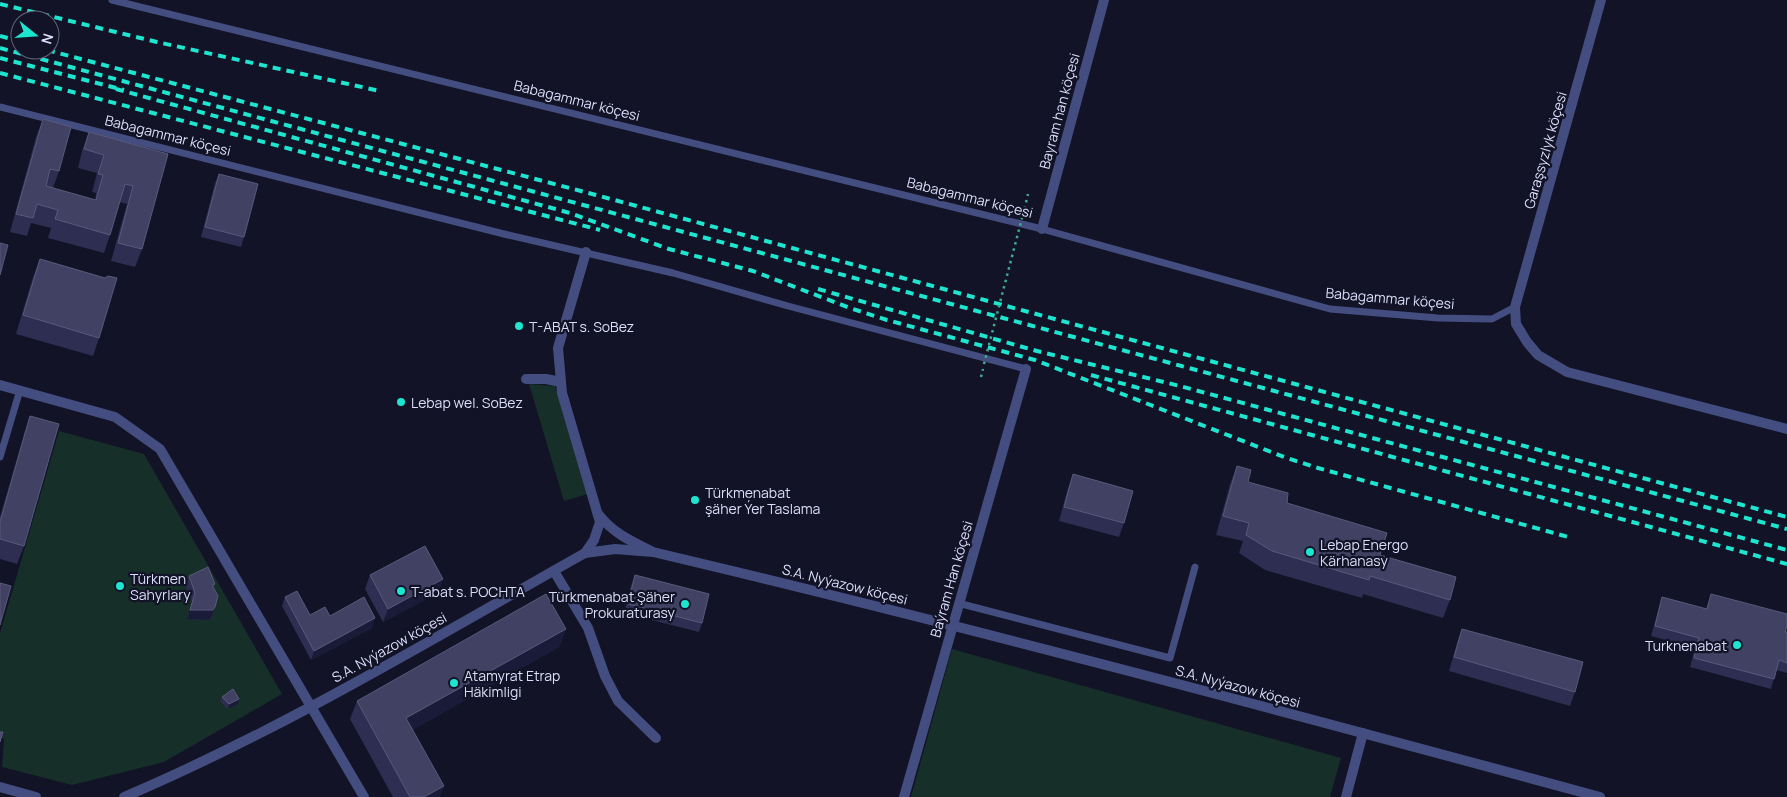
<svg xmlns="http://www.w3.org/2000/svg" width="1787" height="797" font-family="Manrope,sans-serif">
<rect width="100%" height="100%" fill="#121326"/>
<path fill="#162f29" d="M529,384L555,386L588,494L564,501Z
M59,431L144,454L282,694L164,762L72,785L2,767L4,739L0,737V633Z
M952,649L1341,758L1330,797H911Z"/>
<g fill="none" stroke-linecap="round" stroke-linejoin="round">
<path stroke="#3eac8e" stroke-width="2.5" stroke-dasharray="2.5 4" stroke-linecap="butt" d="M1023,215L1028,194
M981,377L983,369"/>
<path stroke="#434d7f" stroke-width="7" d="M112,0L1042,229L1330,309L1438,318L1492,319L1515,307
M0,107L508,235L673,273L788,306L1026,369
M0,457L20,390
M958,603L1170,658L1195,567"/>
<path stroke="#434d7f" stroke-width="10" d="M1601,0L1515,307L1516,324L1527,342L1538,355L1567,372L1787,429
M1042,229L1104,0
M526,379H546L561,382
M0,385L115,417L160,449L364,797
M599,515C613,533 631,541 651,551
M585,553L594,540L600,522L562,393L558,348L586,252
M554,571L588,628L605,676L618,701L656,738
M904,797L1026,369
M1346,797L1363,733"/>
<path stroke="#434d7f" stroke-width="10" d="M0,787L36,797
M124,797C284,729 434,638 585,553L615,549L653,552C970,627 1286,712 1600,797"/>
<path stroke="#1de5cf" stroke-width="4" stroke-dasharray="8 6" stroke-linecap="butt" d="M0,4L157,42L380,91
M0,36L20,41
M0,48L1787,529
M47,50L596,195L1787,517
M0,58L124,90
M0,73L600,230
M116,89L570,213L669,249L753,271L850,308L887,320L1035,360L1284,457L1318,468L1572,538
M818,289L1037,351L1180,386L1787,550
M1091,375L1787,564"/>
<path stroke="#3eac8e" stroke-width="2.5" stroke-dasharray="2.5 4" stroke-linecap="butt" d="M984,364L1022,218"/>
</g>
<path fill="#2d2e51" d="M43,119L59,171L53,188L95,200L96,193L92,192L97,173L78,168L82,151L89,132L168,154L142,249L135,267L111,261L127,204L119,202L110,235L104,253L48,238L51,228L31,223L27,236L10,232L36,137Z
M219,174L244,237L241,247L201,237L215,183Z
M40,259L105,278L99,338L93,356L16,334L33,277Z
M30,416L24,546L17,564L0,559V517L24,434Z
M1237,466L1248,482L1380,555L1450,600L1443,618L1363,594L1362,598L1265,570L1239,553L1243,541L1216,535L1230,484Z
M1073,474L1124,523L1119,537L1059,521L1068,488Z
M370,575L443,579L438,593L383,622L365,589Z
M635,575L702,623L699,632L624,613L631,585Z
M189,576L215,584L214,588L215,607L212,616L209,620L187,619L192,602L186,586Z
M1711,594L1787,632V673L1776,670L1771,689L1690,667L1695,648L1651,636L1659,607L1662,597L1706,609Z
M285,597L310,615L330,616L372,628L311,660L282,606Z
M566,629L559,647L412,730L440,797H393L350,719L357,701Z
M1462,629L1575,692L1570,706L1449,671L1457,643Z
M222,697L238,704L228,709L220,701Z"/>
<path fill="#1a1b38" d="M443,579L438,593L383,622L388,609Z
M215,607L212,616L209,620L187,619L190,610Z
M375,618L372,628L311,660L314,651Z
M566,629L559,647L400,737L406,718Z
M239,699L238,704L228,709L229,704Z
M444,786L440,797H424Z"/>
<path fill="#404163" stroke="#585a7b" d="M43,119L71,127L59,171L50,169L46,186L96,200L103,175L98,174L104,155L84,149L89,132L168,154L142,249L118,243L133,186L125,184L110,235L55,219L58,210L37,204L33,218L16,214Z
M219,174L258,184L244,237L205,227Z
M0,243L8,245L0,275Z
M40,259L105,278L108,276L117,278L99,338L23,315Z
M30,416L59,424L24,546L0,539V522Z
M1237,466L1251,470L1248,482L1288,493L1287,503L1387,533L1380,555L1456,577L1450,600L1370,576L1369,580L1272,551L1246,535L1249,523L1223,516Z
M1073,474L1133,491L1124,523L1064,507Z
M425,546L443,579L388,609L370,575Z
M208,567L215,584L212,585L218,596L215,607L213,610H190L195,593L189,576Z
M635,575L709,594L702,623L628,604Z
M0,583L11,586L0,625Z
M297,591L310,615L325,607L330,616L364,597L375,618L314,651L285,597Z
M546,594L566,629L406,718L444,786L424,797H410L357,701Z
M1711,594L1787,614V626L1785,632H1787V663L1779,660L1774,679L1694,658L1699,638L1655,626L1662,597L1707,609Z
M1462,629L1583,662L1575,692L1454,657Z
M233,689L239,699L229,704L222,697Z
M0,732H3L0,742Z"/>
<g fill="#1de5cf" stroke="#121326" stroke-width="2">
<circle cx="519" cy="326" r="5"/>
<circle cx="401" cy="402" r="5"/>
<circle cx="695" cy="500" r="5"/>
<circle cx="1310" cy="552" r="5"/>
<circle cx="120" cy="586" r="5"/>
<circle cx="401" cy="591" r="5"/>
<circle cx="685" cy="604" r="5"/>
<circle cx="1737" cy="645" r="5"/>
<circle cx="454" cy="683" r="5"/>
</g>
<g text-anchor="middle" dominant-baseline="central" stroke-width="4.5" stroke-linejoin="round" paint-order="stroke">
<g font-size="14" fill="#dbdefb" stroke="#121326">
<text transform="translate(577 100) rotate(14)">Babagammar köçesi</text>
<text transform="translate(1059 111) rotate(-75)">Bayram han köçesi</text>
<text transform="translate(168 135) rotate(14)">Babagammar köçesi</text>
<text transform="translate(1545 150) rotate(-74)">Garaşsyzlyk köçesi</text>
<text transform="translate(970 197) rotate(14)">Babagammar köçesi</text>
<text transform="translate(1390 298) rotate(5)">Babagammar köçesi</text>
<text transform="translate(951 579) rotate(-74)">Baýram Han köçesi</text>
<text transform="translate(845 584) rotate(14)">S.A. Nyýazow köçesi</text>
<text transform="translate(389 647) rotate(-29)">S.A. Nyýazow köçesi</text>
<text transform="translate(1238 686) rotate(15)">S.A. Nyýazow köçesi</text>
</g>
<g font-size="14" fill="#dbdefb" stroke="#121326" text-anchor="start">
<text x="529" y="326">T-ABAT s. SoBez</text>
<text x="411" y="402">Lebap wel. SoBez</text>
<text x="705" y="492">Türkmenabat<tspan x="705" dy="16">şäher Ýer Taslama</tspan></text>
<text x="1320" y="544">Lebap Energo<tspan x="1320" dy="16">Kärhanasy</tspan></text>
<text x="130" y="578">Türkmen<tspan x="130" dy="16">Sahyrlary</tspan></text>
<text x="411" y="591">T-abat s. POCHTA</text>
<text x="675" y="596" text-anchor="end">Türkmenabat Şäher<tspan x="675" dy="16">Prokuraturasy</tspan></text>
<text x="1727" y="645" text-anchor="end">Turknenabat</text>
<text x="464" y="675">Atamyrat Etrap<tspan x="464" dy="16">Häkimligi</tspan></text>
</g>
</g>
<g transform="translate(35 35) rotate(107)"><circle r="24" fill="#121326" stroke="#62647b"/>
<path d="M0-4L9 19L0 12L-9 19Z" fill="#1de5cf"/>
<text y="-8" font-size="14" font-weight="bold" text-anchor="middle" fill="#dbdefb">N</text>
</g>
</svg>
